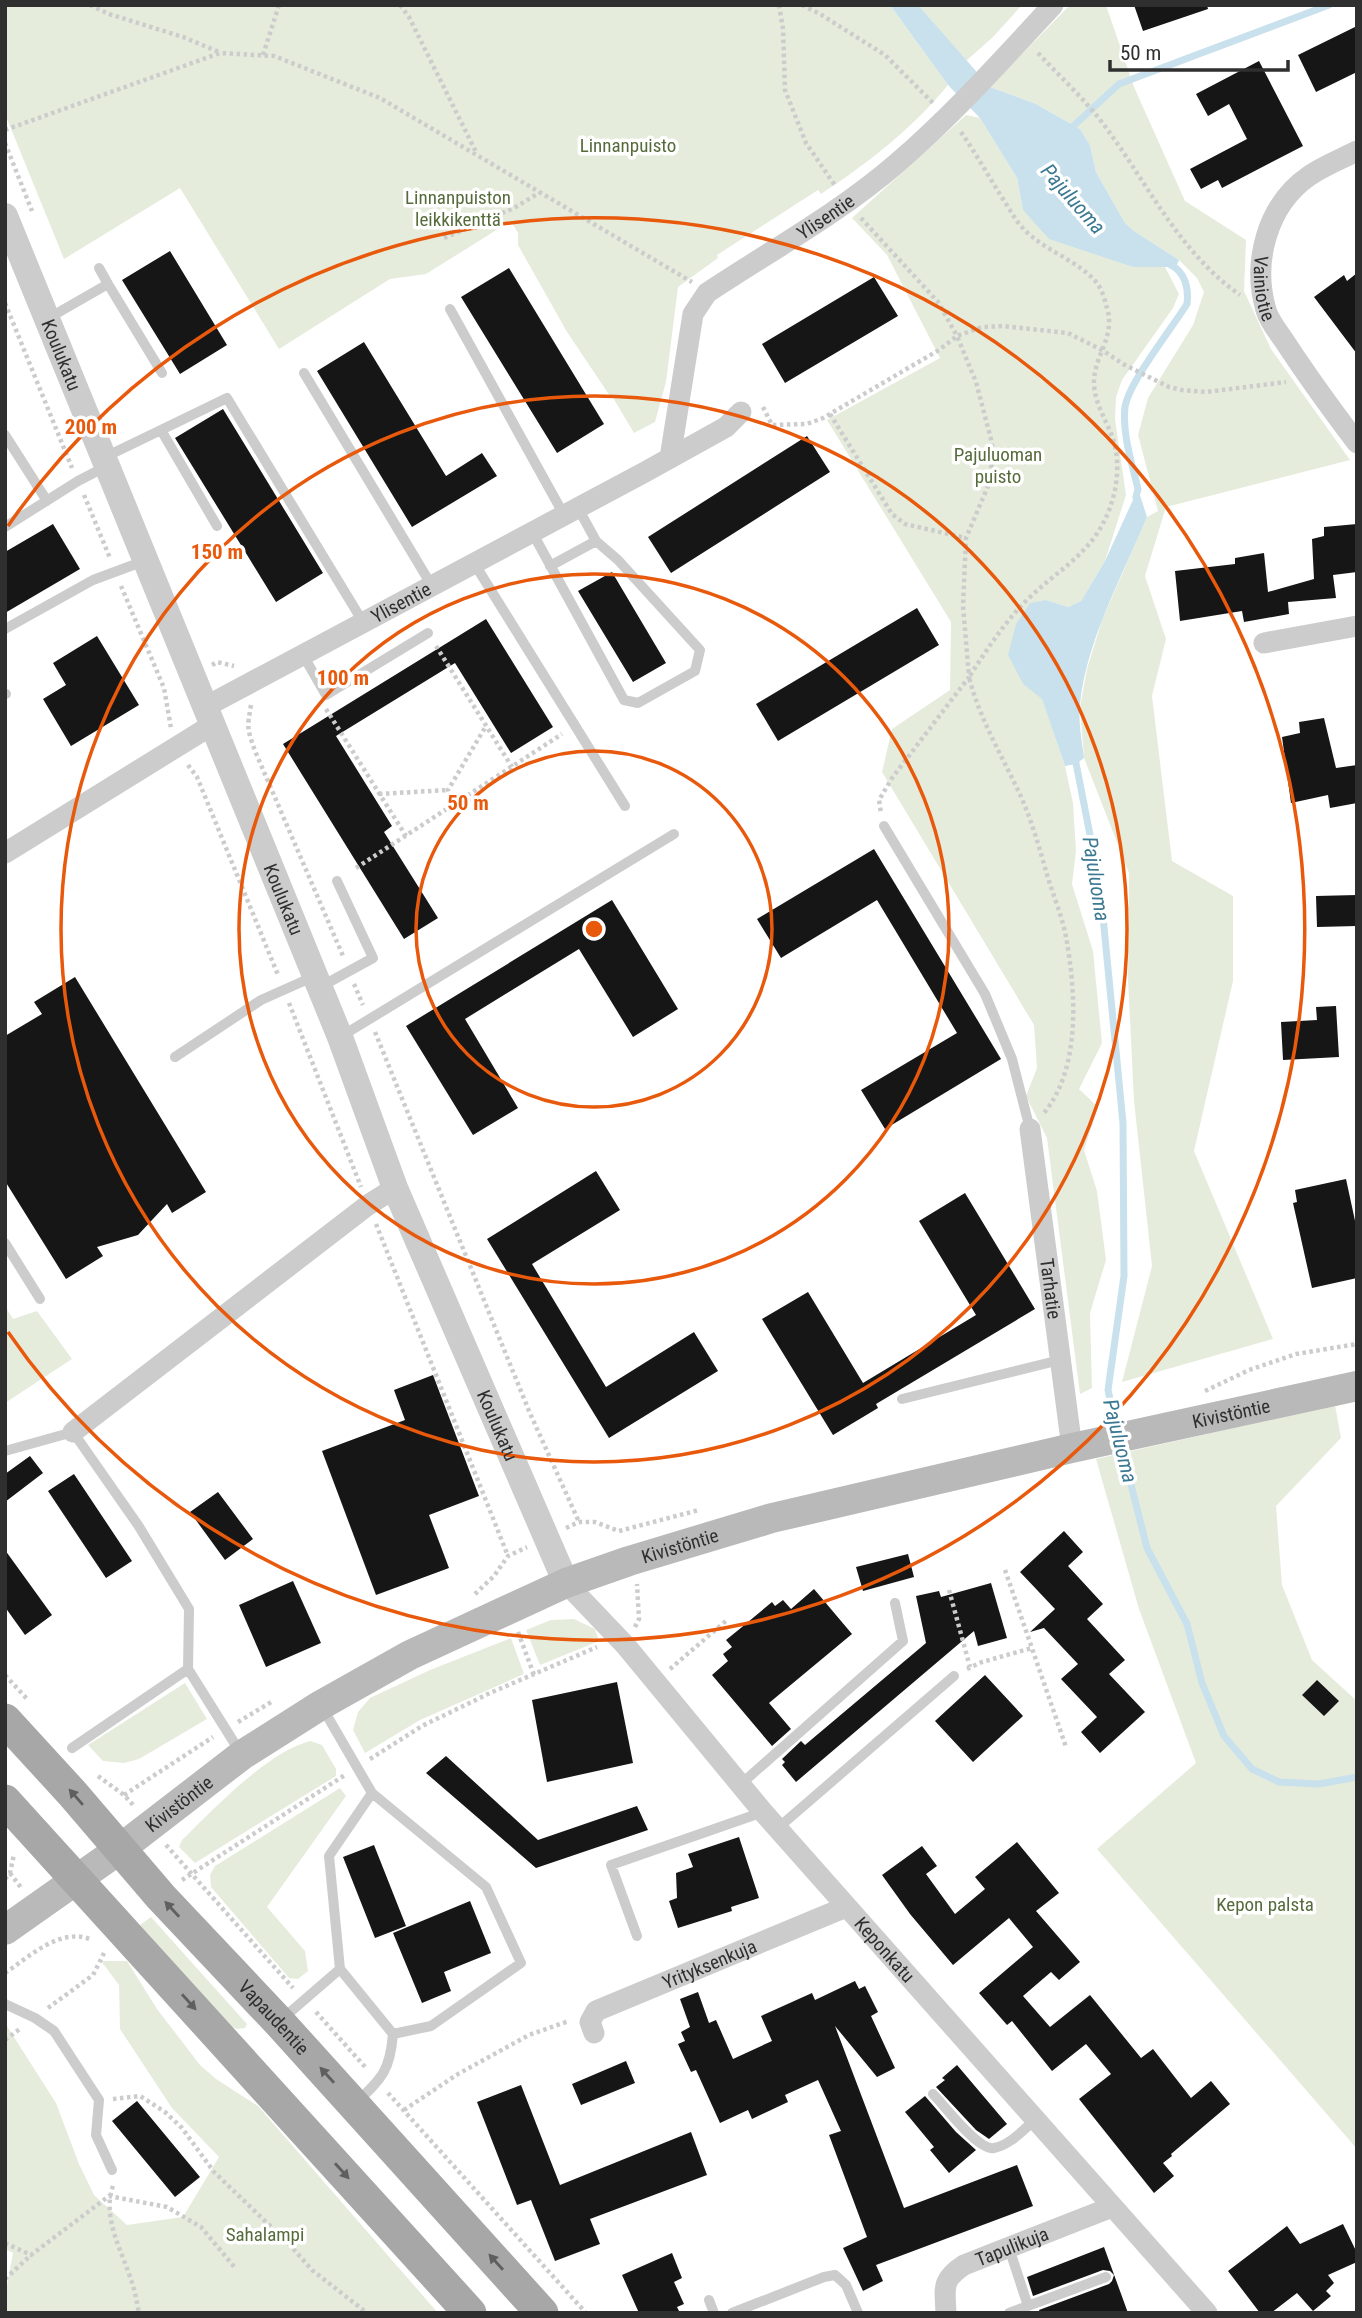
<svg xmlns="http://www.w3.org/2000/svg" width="1362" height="2318" font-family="'Roboto Condensed',sans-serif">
<rect width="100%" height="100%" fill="#fff"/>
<path fill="#e6ecdc" d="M5,5H890L948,85C913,128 867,164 821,194L818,190L717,255L718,258L678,287L666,382L655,422L634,433L612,396H610L567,332L518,245V233L511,221L426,274L390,279L279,349L180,188L64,259L5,114Z
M918,5H1022L993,37L966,61Z
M1070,5H1106L1134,87L1185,201L1246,240L1244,291L1271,349L1350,460L1166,507L1145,576L1166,639L1152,696L1172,861L1233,896V981L1194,1151L1273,1339L1122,1382L1152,1266L1134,1101L1128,979L1129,873L1084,758L1080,707L1087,669L1102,620L1147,517L1158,511L1138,435L1148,398L1193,325L1204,292L1197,278L1179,260L1134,231L1125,223L1096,172L1090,145L1080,129L1036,104L990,87Z
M966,115L980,118L1017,178L1023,210L1133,267H1165L1179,294L1173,308L1122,380L1116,397L1115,419L1126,495L1105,561L1081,601L1068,607L1046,600L1023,684L1042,698L1065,766L1073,803L1076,851L1072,884L1093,951L1102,1043L1079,1089L1098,1107L1084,1150L1097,1191L1106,1260L1090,1313L1092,1388L1080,1394L1047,1138L1026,1096L1037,1068L1034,1025L882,772L892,729L950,690L951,622L827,420L940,358L887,255L852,218Z
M5,1306L13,1319L37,1311L72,1359L5,1403Z
M1335,1405L1341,1438L1276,1506L1282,1585L1312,1660L1357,1701V2149L1097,1849L1196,1763L1139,1609L1096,1459Z
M574,1619L595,1629L599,1641L540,1665L526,1630L551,1620Z
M511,1638L524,1674L420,1720L365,1753L353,1730L358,1712L370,1698L430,1670Z
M185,1683L207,1719L139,1759L124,1763L103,1761L88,1745Z
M310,1741L322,1745L336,1769V1776L195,1863L179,1847L182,1840C215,1808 266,1753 310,1741Z
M340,1788L346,1796L267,1907L305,1951L308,1971L298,1979L289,1978L211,1887L210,1875L215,1866Z
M151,1917L247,2024L245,2028L237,2029L228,2025L140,1925Z
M101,1961H127L157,2009L200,2065L216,2079L258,2106L438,2313H5V2296L13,2253L5,2249V2023L56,2103L79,2164L94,2195L127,2225L183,2217L219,2157L172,2108L120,2029L119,1985Z"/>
<path fill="#c8e1ec" d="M890,5H918L990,87L1036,104L1080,129L1090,145L1096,172L1125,223L1134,231L1179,260L1176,267H1133L1049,239L1023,210L1017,178L980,118L948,85Z
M1138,489L1147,517C1122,577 1087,639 1080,704C1078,721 1082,741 1084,758L1076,764L1065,766L1042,699L1023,684L1008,655L1016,624L1030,603L1046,600L1068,607L1081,601L1105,561Z"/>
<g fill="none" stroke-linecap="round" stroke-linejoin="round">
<path stroke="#c8e1ec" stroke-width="7" d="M1069,130L1119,84L1329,5
M1136,497L1138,489C1132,463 1122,434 1125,407C1129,382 1172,328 1187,304C1189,288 1185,271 1169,264
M1075,758L1100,886L1123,1123L1124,1276L1108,1390L1117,1430
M1121,1445L1147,1548L1187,1624L1202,1683L1224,1736L1252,1769L1279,1782L1319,1784L1357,1777"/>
</g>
<path fill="#161616" d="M1134,5H1207L1208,9L1143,31Z
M1357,26V72L1316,92L1298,55Z
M1259,61L1303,146L1222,188L1218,180L1201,189L1190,169L1247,139L1229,104L1208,116L1196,94Z
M170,251L227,345L180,374L122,280Z
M509,268L604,424L557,453L461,297Z
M1357,273V354L1314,297L1344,275L1347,281Z
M874,277L898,316L785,383L762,344Z
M364,342L446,476L482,453L497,476L412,527L317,371Z
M223,409L323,573L276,602L175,438Z
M807,436L830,472L671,573L648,537Z
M53,524L80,569L5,613V552Z
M1357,524V572L1333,575L1336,598L1288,602L1289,614L1244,622L1242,611L1180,621L1175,571L1235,564V558L1264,553L1268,592L1314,579L1312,539L1324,536V527Z
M612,572L666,663L633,682L578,591Z
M917,608L939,645L778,741L756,704Z
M486,619L553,727L511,753L455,663L336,736L392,826L384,832L438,918L404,939L283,744Z
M97,636L139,705L71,746L43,699L66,685L53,663Z
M1324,718L1336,768L1357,765V803L1330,808L1328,795L1291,803L1282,737L1300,733L1299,722Z
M874,849L1001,1059L885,1129L861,1090L957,1033L877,900L781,958L757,919Z
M1357,895V926L1317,927L1316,896Z
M612,900L678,1009L633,1037L579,949L465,1019L518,1108L473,1135L406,1026Z
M75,977L206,1192L172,1213L167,1204L138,1235L97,1247L103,1256L66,1279L5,1181V1036L42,1014L34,1002Z
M1336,1006L1339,1057L1283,1060L1281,1022L1317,1020L1316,1007Z
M596,1171L620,1210L532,1264L606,1387L694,1332L718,1371L609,1438L487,1239Z
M1346,1179L1357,1230V1278L1312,1288L1293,1203L1297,1202L1295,1190Z
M965,1193L1035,1309L876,1404L878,1408L833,1435L762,1319L808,1292L863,1383L976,1315L919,1221Z
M433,1375L479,1496L429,1515L449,1568L376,1595L322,1451L405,1420L394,1390Z
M30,1456L43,1473L5,1502V1474Z
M74,1474L132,1561L106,1578L48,1491Z
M218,1492L253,1539L225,1560L190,1512Z
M1064,1531L1083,1552L1068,1566L1103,1604L1087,1619L1125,1660L1109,1674L1145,1712L1100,1753L1081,1732L1097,1717L1061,1679L1078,1664L1044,1628L1030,1632L1055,1609L1020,1572Z
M5,1550L52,1615L25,1635L5,1607Z
M908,1554L914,1577L863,1591L856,1567Z
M293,1581L321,1643L266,1667L239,1605Z
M991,1583L1007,1638L978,1646L974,1631L796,1782L782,1765L785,1762L782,1759L801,1741L805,1745L926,1643L916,1596L939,1591L941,1597Z
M814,1589L852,1634L769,1703L791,1729L772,1746L712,1675L728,1661L723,1654L732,1647L726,1640L742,1627L772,1602L775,1606L783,1600L791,1609Z
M985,1675L1023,1716L973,1762L935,1721Z
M1317,1680L1339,1701L1324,1716L1302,1695Z
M617,1682L633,1763L547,1782L532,1700Z
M446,1756L538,1840L637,1806L648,1830L536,1868L426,1773Z
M739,1837L759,1898L731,1907L732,1911L678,1928L669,1901L677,1898L676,1873L693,1867L688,1854Z
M1017,1842L1059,1893L1036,1911L1080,1962L1059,1980L1051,1972L1023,1996L1050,2027L1090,1995L1141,2058L1153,2049L1191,2098L1211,2081L1230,2104L1171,2154L1172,2156L1163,2163L1174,2176L1154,2193L1079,2099L1111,2074L1086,2044L1052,2071L1012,2021L1007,2025L979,1993L1033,1947L1009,1918L953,1965L910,1914L882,1875L922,1846L937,1866L926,1874L955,1914L985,1889L975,1877Z
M374,1845L406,1926L375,1938L343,1857Z
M470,1901L491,1953L444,1972L451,1991L422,2003L393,1933Z
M855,1981L859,1989L865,1986L878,2012L871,2016L895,2068L877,2077L835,2026L904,2208L1017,2165L1033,2206L876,2265L883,2281L863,2291L843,2248L867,2237L829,2135L841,2131L818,2080L785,2095L788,2102L752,2119L748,2110L720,2123L696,2070L691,2072L678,2044L685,2041L681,2032L690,2027L680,1999L698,1992L709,2023L716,2020L733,2059L772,2041L761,2016L812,1993L815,2000Z
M626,2061L635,2083L581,2105L572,2084Z
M957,2065L1007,2124L989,2139L976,2130L936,2087L945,2080L942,2078Z
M521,2085L560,2185L691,2132L707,2175L590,2219L600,2244L555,2261L531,2200L517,2205L477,2102Z
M925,2096L956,2132L976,2150L949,2173L930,2150L934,2147L905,2112Z
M137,2101L200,2177L175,2197L112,2121Z
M1343,2224L1357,2253V2262L1328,2275L1334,2283L1326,2291L1331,2296L1313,2311L1297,2293L1271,2313H1260L1228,2271L1287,2226L1300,2244Z
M1104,2247L1128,2313H1040L1039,2310L1109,2284L1112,2281L1114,2275L1110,2271L1103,2270L1033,2296L1027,2277Z
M672,2253L682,2278L674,2282L684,2304L677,2307L680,2313H639L622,2275Z"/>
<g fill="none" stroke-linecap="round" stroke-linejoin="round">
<path stroke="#ccc" stroke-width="4.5" stroke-dasharray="3.5 3.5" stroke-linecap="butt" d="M90,5L109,14L183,37L219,52
M400,5L409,17L477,154
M779,5L783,29L785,90L806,143L836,187
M802,5L820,14L885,55L933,103
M1038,53C1061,78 1087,101 1107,129C1149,186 1180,253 1240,295
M263,55L279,5
M5,130L220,53L274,56L380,98L692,282
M961,132C976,154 989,177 1003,199C1009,208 1014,218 1021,226C1041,250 1077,259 1097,283C1102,290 1105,300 1107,308C1116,338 1093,356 1094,384C1095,405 1107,421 1113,439C1122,467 1116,501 1101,527C1084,557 1055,573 1030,597C1005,621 988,648 969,677C980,721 1004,759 1022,799C1032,822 1039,847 1046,871C1052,893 1062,915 1066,937C1076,992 1081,1068 1044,1113
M5,143L32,211
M861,218L938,302L957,336L982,327L1003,326L1068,333L1102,350L1123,364L1169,387L1182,390L1206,392L1286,382
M444,238L514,208L539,193
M5,303L72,468
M763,407L772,425L807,424L823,418L939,350L957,336L976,382L992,443L991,479L966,538L963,606L969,677L892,778L879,800L881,813
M830,414L892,514L905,524L966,538
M84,495L110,558
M121,586L164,688L171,728
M436,646L512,767
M212,665L217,662L234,666
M251,705C247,728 247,728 255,751L343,956
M326,709L406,836
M188,765L197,777L278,975
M379,794L448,790
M457,803L448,790L486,726
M356,868L562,734
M354,984L363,1005
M289,1003L361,1187
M375,1032L529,1411L579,1522
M376,1224L508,1556
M1205,1391L1249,1370L1296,1354L1357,1344
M566,1528L579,1522H595L619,1531L699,1510
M1005,1570L1066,1747
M949,1590L970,1667
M475,1594L494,1576L508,1556L527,1547
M635,1627L639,1619L637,1584
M518,1632L534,1675
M670,1669L727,1620
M967,1669L982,1662L1032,1648
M5,1675L28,1700
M238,1722L273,1701
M370,1759L422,1726L490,1693L597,1647
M98,1776L124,1795L134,1806
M124,1795L213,1737
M166,1845L293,1988
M10,1873L22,1889
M5,1879L10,1873L14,1854
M182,1880L345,1775
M5,1973C29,1957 61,1926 92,1940
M48,2008L93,1975L105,1951
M316,2012L366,2068
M5,2040L21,2028
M388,2093L586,2313
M113,2099L140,2096L165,2112L182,2128L214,2172L289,2244L312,2270L367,2313
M404,2110L458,2074L529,2035L569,2021
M113,2186C101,2219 124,2254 133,2286C136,2295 137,2304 139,2313
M5,2243L31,2255L109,2196L167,2207L201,2227L236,2269
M5,2279L31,2255"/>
<path stroke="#ccc" stroke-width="10" d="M99,268L108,284
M450,309L564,515
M47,319L108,284L162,373
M304,373L432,586
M161,430L227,398L363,622
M5,435L47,501
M103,458L161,430L217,526
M5,527L78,481L107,466
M532,532L624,700L638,703L695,671L700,650L618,560L596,541L578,508
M474,563L625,806
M550,566L596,541
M5,629L93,580L144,561
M303,655L326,695L428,633
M5,694H6
M884,826L985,994L1012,1059L1030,1129
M320,987L373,958L337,881
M340,1037L674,834
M175,1057L261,1000L315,976
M5,1243L40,1299
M902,1399L1060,1360
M5,1451L73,1432L138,1525L189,1609L188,1669L240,1752
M322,1707L372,1793L486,1887L521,1963L431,2026L393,2034L340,1969L329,1856L372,1793
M72,1748L188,1669
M741,1784L903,1641L895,1603
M778,1828L954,1676
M637,1936L611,1865L763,1812
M5,2004L35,2018L54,2031L99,2100L96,2135L112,2170
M281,2020L340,1969
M933,2094C945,2106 978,2151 994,2148C1010,2145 1023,2130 1035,2120
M356,2103C382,2078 390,2071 393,2034
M1009,2248L1028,2306
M709,2300L714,2313
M732,2313L824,2277L835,2275L846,2285L858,2313
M1009,2313L1106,2277"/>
<g stroke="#ccc" stroke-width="21">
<path id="s1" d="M1357,151C1341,159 1323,166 1309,176C1267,205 1252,262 1266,310C1269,321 1279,333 1285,342C1308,377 1332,410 1357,443"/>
<path id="s2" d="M670,458L693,314L707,293C770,251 838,214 896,164C952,116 1003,59 1053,5"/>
<path d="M1264,643L1357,626"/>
<path id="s3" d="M205,707L645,472L726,427L741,412"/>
<path d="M5,853L212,725"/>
<path id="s4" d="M1030,1129L1072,1448"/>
<path d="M73,1432L368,1205L395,1188"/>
<path id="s5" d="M566,1583L626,1646L763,1812L1207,2313"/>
<path id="s6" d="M594,2033L590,2022L596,2011L846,1907"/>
<path id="s7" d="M946,2313C945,2288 941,2280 964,2265L1112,2207"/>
</g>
<path stroke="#ccc" stroke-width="26" id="s8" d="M5,216L340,1037L395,1188L566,1583"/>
<path stroke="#b9b9b9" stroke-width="30" id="s9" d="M5,1930L120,1849L242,1755L321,1705L410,1655L566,1583L629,1561L772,1518L1072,1448L1357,1386"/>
<g stroke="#a7a7a7" stroke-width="33">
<path id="s10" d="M5,1720L72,1793L161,1897L279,2022L542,2313"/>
<path d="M5,1801L470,2313"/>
</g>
</g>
<defs><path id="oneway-solid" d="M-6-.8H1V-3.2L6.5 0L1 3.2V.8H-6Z" transform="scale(1.75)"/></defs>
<g fill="#5f5f5f">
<use href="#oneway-solid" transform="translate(76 1797) rotate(-131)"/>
<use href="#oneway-solid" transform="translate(172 1909) rotate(-133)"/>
<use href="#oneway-solid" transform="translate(189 2002) rotate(48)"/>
<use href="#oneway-solid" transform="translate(327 2075) rotate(-132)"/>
<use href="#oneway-solid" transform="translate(342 2171) rotate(48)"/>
<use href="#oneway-solid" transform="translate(496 2262) rotate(-132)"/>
</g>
<g fill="none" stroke="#e8590c" stroke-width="3.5">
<circle cx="594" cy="929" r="178"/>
<circle cx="594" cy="929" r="355"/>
<circle cx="594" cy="929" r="533"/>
<path d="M8 526A711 711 0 1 1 8 1332"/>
</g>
<g text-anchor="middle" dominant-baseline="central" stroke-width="7" stroke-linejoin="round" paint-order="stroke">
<g font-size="19" fill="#566b3b" stroke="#fff">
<text x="628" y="145">Linnanpuisto</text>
<text x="458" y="197">Linnanpuiston<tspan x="458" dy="22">leikkikenttä</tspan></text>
<text x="998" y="454">Pajuluoman<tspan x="998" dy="22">puisto</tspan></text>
<text x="1265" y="1904">Kepon palsta</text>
<text x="265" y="2234">Sahalampi</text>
</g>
<g font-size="19" fill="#2f2f2f" stroke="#fff">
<text stroke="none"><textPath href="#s2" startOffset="312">Ylisentie</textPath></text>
<text stroke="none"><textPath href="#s1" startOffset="182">Vainiotie</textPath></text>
<text stroke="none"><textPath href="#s8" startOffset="150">Koulukatu</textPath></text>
<text stroke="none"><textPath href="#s3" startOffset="222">Ylisentie</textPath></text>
<text stroke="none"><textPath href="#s8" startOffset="738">Koulukatu</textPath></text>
<text stroke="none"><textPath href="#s4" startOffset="161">Tarhatie</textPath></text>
<text stroke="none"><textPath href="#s9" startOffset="1349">Kivistöntie</textPath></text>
<text stroke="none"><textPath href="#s8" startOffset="1306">Koulukatu</textPath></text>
<text stroke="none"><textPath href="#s9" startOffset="782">Kivistöntie</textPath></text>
<text stroke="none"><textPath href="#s9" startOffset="215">Kivistöntie</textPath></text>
<text stroke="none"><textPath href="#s5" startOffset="486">Keponkatu</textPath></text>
<text stroke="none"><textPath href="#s6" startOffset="147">Yrityksenkuja</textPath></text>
<text stroke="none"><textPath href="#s10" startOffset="401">Vapaudentie</textPath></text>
<text stroke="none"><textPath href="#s7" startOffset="107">Tapulikuja</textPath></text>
</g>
<g font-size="21" font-style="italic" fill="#3b7892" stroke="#fff">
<text transform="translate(1073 199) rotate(49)">Pajuluoma</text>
<text transform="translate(1096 879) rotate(81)">Pajuluoma</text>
<text transform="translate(1120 1441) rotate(76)">Pajuluoma</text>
</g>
</g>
<circle cx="594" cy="929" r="10" fill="#e8590c" stroke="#fff" stroke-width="3.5"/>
<g font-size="21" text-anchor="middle" font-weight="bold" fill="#e8590c" stroke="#fff" stroke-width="7" stroke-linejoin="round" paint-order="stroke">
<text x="91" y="434">200 m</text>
<text x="217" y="559">150 m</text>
<text x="343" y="685">100 m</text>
<text x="468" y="810">50 m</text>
</g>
<rect width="1362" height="2318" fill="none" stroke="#2f2f2f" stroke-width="14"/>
<path d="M1110 60v10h178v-10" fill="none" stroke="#2f2f2f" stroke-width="3.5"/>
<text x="1120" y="60" font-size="21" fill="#2f2f2f" stroke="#ffffff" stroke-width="5" paint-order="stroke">50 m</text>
</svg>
